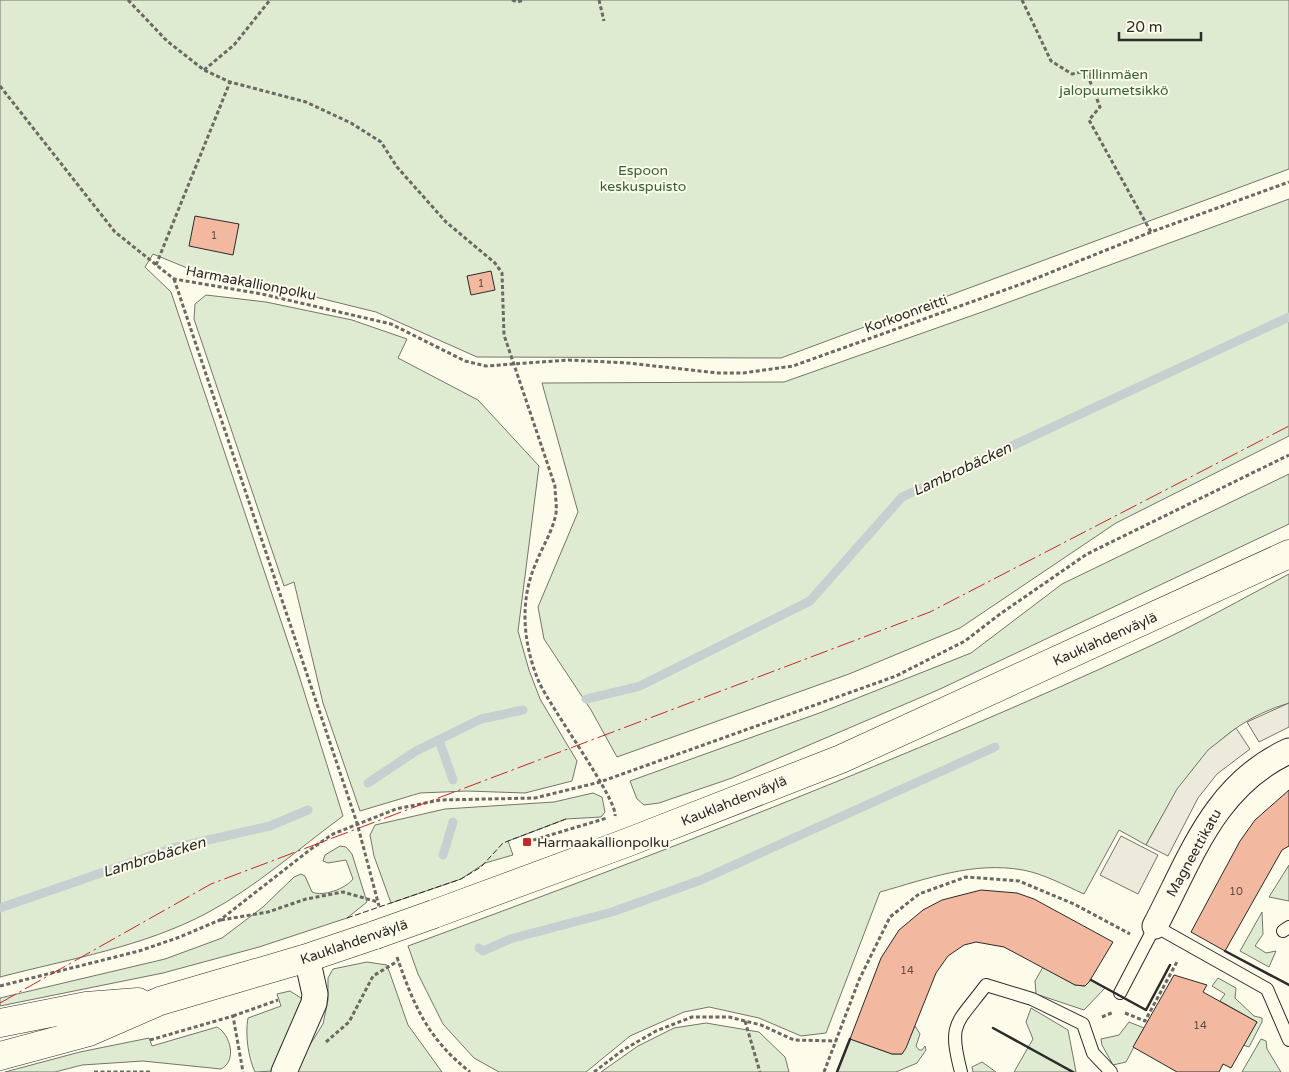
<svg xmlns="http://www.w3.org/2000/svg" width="1289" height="1072" font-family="'Varela Round',sans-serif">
<rect width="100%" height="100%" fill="#fdfbea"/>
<path fill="#deebd1" stroke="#74746e" d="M0,0H1289V169L781,358L477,357L376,312L303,294L197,272L153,254L145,267L171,292L297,669L343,816C298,849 256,887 207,913C143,947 69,959 0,977Z
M1289,199V436L1116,523L960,628L849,674L617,757L591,710L544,639L538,607L578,512L542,383L784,382L982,312Z
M206,295L266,302L352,320L407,339L398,358L478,400L539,466L518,631L529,670L540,699L577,761L572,781L525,793L467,791L420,793L360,811L323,703L294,582L284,586L194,319L195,304Z
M1289,474V524L938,690L732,778L659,803L644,805L637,799L630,781L822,712L971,653L1062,584Z
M1289,574V703C1214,725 1181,781 1146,845L1119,830L1084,894C1064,885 1044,874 1023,870C973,861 927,879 880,892L826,1033L801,1036L759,1018L709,1007L684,1012L630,1036L586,1072H499L474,1058L443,1024L418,974L408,946C658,854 906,759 1148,647C1196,625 1242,599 1289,574Z
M593,793L602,797L605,812L601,817L566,819L508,841L513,855L485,863L461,879L391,903L374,856L370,835L375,825L445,809L554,802Z
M340,846L346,847L352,854L367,902L347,918L259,947L163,973L0,1006V998L165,959L222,938L263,907L294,877L301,874L305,876L312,892C323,897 345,889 353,879L346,860L328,863L323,861L325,855Z
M1289,865V901L1269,897Z
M1262,912L1263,934L1255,946L1266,953L1276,951L1269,967L1240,951Z
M367,962L387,965L408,1025L442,1072H293L323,1024L328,1000V978L333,969Z
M1043,967L1075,985L1085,986L1091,980L1105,988L1084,1010L1036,994L1035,981Z
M1218,978L1236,988L1235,998L1254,1016L1262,1018V1022L1249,1047L1243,1045L1257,1022L1220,1001L1225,994L1212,986Z
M290,991L301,998L303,1008L273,1071L255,1072C248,1057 245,1034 248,1018L281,1006L277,994Z
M1031,1008L1068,1030L1076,1072H1014L1033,1039L1026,1022Z
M1129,1022L1144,1028L1126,1062L1113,1065L1102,1045L1101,1039L1119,1035Z
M706,1023L759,1032L785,1057L789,1072H601L638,1046L674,1028Z
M915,1026L920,1034L916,1046L919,1050H922L925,1046L926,1050L917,1063L896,1072H837L850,1039L892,1054H902Z
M217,1027C231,1035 237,1061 221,1069L143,1061L82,1065L55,1072H5L80,1052L149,1038L152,1046Z
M1261,1039L1266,1041L1267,1049L1281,1072H1242Z
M982,1062L996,1072H973L972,1067Z"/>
<path fill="#eceadb" stroke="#74746e" d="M1289,703V727L1259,742L1247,722Z
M1236,728L1250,749L1217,774L1198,798L1168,856L1146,845L1177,789L1208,750Z
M1121,836L1158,855L1138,894L1100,875Z"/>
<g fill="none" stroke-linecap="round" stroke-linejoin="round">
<path stroke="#c7d0d0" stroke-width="9" d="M586,699L640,686L810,601L902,497L1289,317
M439,740L453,780
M368,783L416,751L481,719L523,710
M443,855L453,822
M0,908L173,848L270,826L308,810
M479,948L483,951L510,939L612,912L701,880L995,747"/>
</g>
<path fill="#f2b8a0" stroke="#2b2b2b" d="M195,216L239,224L233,255L189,246Z
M491,271L495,290L471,295L467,276Z
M1289,790V846L1282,850L1225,951L1191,932L1240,841L1255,820Z
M981,890L1017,893L1034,899L1113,942L1089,982L1085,986L1075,985L1004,947L976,942L964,945L948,956L936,973L906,1048L902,1054H892L850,1039L881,958L899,930L923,910L942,900Z
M1174,975L1207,985L1203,992L1257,1022L1231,1068L1223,1064L1219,1072H1177L1133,1047Z"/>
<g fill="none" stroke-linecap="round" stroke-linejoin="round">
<g stroke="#2b2b2b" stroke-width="14">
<path id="lane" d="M1283,931L1289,927
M1120,993L1155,926L1267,989L1289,1040
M961,1072C948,1022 956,1025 986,985L1032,999L1083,1024L1093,1053L1111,1072"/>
</g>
<g stroke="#2b2b2b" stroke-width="27">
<path id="street" d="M1155,926C1191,858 1214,785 1289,751
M284,1072L314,1003L315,994L307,958"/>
</g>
<g stroke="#2b2b2b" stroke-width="29">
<path id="primary" d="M434,914L626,843L841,759L1289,554
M0,1023L86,1006L138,1002
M0,1056L89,1032L160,1001L307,958L375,935"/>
</g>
<path stroke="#6a6964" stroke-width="3" stroke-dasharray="4 2.5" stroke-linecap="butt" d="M128,0L167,41L204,70L230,82L306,102L351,123L381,142L397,167L446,222L495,263L502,273L504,335L555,486C555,495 557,505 556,513C553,531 542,547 536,563C519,601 523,644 539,682C550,707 618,800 615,816
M512,0L518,2L524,0
M599,0L604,21
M1022,0L1051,61L1072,74L1086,71L1100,107L1089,120L1151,232
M204,70L234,45L270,0
M0,86L115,232L174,279L262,294L391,324L465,361L486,366L568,360L628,363L718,373H743L793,366L1027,282L1151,232L1289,182
M156,265L230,82
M174,279L357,823L379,906
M527,842L607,818
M221,920L268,912L306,899L343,892L378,902
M397,957C414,1006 428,1039 470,1072
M0,986L139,951L177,938L220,920L311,849L333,834L396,809L440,800L535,798L600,782L896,676L965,641L1000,614L1087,554L1289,455
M1125,1013L1145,1021L1178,960
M233,1016L278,1000
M1102,1017L1114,1012
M745,1021L760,1072
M150,1040L233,1016L243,1072
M326,1042L349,1022L373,976L398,961
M94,1072H152
M594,1072L623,1050L656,1031L692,1017H729L761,1025L794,1040L836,1041
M824,1072L859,980L890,917L919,894L966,877L1019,881L1074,904L1130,934"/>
<use href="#lane" stroke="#fdfbea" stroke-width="12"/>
<use href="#street" stroke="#fdfbea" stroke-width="25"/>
<use href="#primary" stroke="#fdfbea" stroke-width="28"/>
<g stroke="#2b2b2b" stroke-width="29" stroke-linecap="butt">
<path id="primary-bridge" d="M375,935L434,914"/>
</g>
<use href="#primary-bridge" stroke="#fdfbea" stroke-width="28"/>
<path stroke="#2b2b2b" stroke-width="1" stroke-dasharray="6 2.5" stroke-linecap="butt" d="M347,918L461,879L481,867L503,843L566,819"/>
<path stroke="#2b2b2b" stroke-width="2.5" d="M1225,951L1289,985
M1091,980L1146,1010L1170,965
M993,1028L1073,1072
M837,1072L850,1039"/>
<path stroke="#c62828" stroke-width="1" stroke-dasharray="18 4 2.5 4" stroke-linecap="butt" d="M0,1003L211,884L930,612L1289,426"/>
</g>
<rect fill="#c62828" stroke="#fdfbea" stroke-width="2" x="522" y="837" width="10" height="10" rx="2.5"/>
<g text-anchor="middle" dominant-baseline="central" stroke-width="4" stroke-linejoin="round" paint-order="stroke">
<g font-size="11" fill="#5d4e48">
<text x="214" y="235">1</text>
<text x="481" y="283">1</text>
<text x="1236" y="891">10</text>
<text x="907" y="970">14</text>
<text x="1200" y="1025">14</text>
</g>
<g font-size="14" fill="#34623c" stroke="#fdfbea">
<text x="1114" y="74">Tillinmäen<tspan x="1114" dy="16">jalopuumetsikkö</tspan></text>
<text x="643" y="170">Espoon<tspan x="643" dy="16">keskuspuisto</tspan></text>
</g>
<g font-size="14" fill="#2b2b2b" stroke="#fdfbea">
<text transform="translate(251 283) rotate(11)">Harmaakallionpolku</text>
<text transform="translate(906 314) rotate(-20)">Korkoonreitti</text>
<text transform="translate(1105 639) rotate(-24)">Kauklahdenväylä</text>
<text transform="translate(734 801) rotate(-22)">Kauklahdenväylä</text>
<text transform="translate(1194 853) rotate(-61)">Magneettikatu</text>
<text transform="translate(354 942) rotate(-19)">Kauklahdenväylä</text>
</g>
<g font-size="14" fill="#2b2b2b" stroke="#fdfbea" text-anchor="start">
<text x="537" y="842">Harmaakallionpolku</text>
</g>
<g font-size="15" font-style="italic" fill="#2b2b2b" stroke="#fdfbea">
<text transform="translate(962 469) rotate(-25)">Lambrobäcken</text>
<text transform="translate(154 857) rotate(-17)">Lambrobäcken</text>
</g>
</g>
<path d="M1119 32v8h82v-8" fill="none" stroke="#2b2b2b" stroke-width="2.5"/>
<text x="1126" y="32" font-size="15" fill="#2b2b2b" stroke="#fdfbea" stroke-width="4" paint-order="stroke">20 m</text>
</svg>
